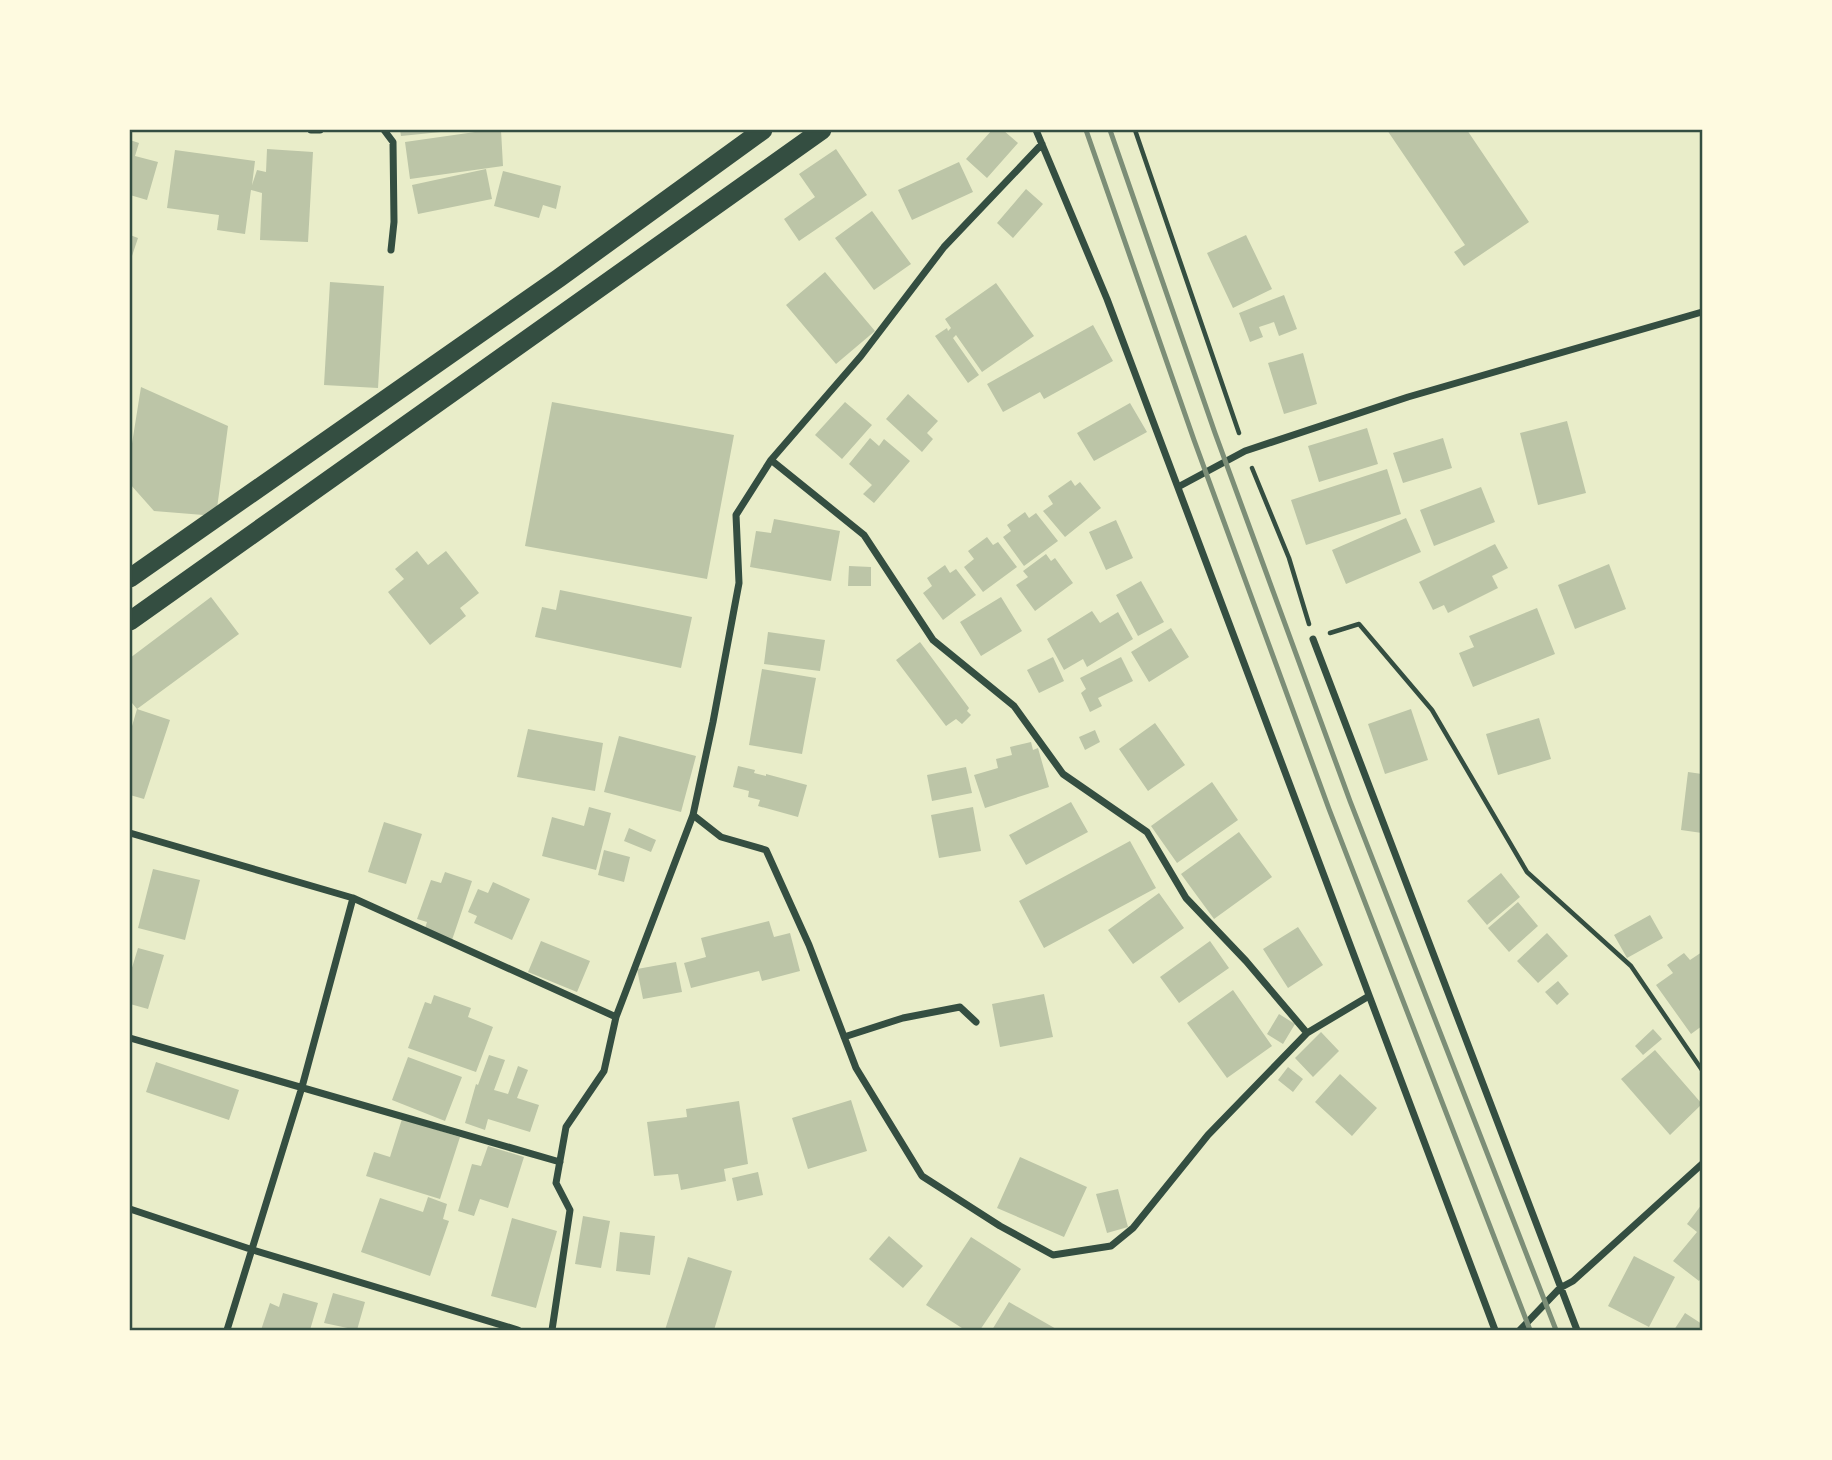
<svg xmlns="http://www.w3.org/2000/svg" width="1832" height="1460" font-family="Jost,sans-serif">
<rect width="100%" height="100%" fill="#e9edc9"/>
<path fill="#bcc5a7" d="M400,130H451V131L401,136Z
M489,130H501L503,166L410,179L405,142Z
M992,130H1003L1018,143L987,178L966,159Z
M1387,130H1467L1529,222L1464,266L1454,252L1465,245Z
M130,140L139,143L135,156L158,162L147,200L130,195Z
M267,149L313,152L308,242L260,240L262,193L251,190L245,234L217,230L219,215L167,208L175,150L255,161L252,185L257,170L266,172Z
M836,149L867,195L799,241L784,219L815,197L799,174Z
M959,162L973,192L912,220L898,190Z
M486,169L492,199L418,214L412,185Z
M503,171L561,186L556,209L543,205L539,218L494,206Z
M1026,189L1043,204L1013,238L997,223Z
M872,211L911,264L874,290L835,238Z
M130,235L138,238L130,262Z
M1246,235L1272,289L1233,308L1207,253Z
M825,272L875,331L836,364L786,305Z
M330,282L384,286L378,388L324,385Z
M996,283L1034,336L982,372L956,335L953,338L979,375L968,383L935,336L947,328L948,331L951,328L945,319Z
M1284,295L1297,329L1279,336L1274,322L1259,327L1263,337L1250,342L1239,313Z
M1093,325L1113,361L1044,399L1040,392L1003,412L987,384Z
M1303,353L1317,404L1284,414L1268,363Z
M141,387L228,426L216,516L154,511L130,484V456Z
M908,394L938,421L927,433L933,439L922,452L886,419Z
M552,402L734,435L707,579L525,546Z
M845,402L872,425L842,459L815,435Z
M1130,403L1147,432L1094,461L1077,433Z
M1567,421L1586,493L1538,505L1520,433Z
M1367,428L1378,464L1319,482L1308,446Z
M870,438L879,446L884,439L910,461L874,503L863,494L872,485L849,464Z
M1443,438L1452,468L1403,483L1393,453Z
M1387,469L1401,514L1306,545L1291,500Z
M1071,480L1075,486L1080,482L1101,508L1065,537L1043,511L1053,504L1048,496Z
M1481,487L1495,522L1434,546L1420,510Z
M1025,512L1029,518L1036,513L1058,541L1024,566L1003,537L1011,531L1007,525Z
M1406,518L1421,552L1346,584L1332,550Z
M774,519L840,531L831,581L750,567L756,531L771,533Z
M1116,520L1133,558L1106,570L1089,532Z
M987,537L993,545L998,542L1017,567L983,592L964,567L974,559L968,551Z
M1495,544L1508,568L1492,576L1498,588L1448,613L1444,605L1433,610L1419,582Z
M417,551L428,565L446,551L479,593L460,608L466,616L430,645L388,592L404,579L395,569Z
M1046,554L1051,561L1055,558L1073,583L1035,611L1016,585L1028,577L1023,571Z
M1609,564L1626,609L1575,629L1558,585Z
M945,565L950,573L956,569L976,595L943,620L923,593L932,586L927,578Z
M849,566L871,567V586H848Z
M1141,581L1164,622L1138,636L1116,595Z
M560,590L692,617L681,668L535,637L542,607L556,610Z
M211,597L239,634L137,709L170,720L144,799L130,795V733L137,709L132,703L130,705V658Z
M1001,597L1022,631L981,656L960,622Z
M1537,608L1555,654L1473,687L1459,653L1474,647L1469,636Z
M1092,611L1100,623L1118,612L1133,639L1087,667L1083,659L1064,670L1047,639Z
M1171,628L1189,657L1149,682L1131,652Z
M768,632L825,640L820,671L764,664Z
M920,642L969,708L967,711L971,715L962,724L956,719L946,726L896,660Z
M1053,657L1064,681L1039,693L1027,670Z
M1121,657L1133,681L1098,698L1102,706L1090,712L1081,693L1086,689L1080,678Z
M762,669L816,678L802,754L749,745Z
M1411,709L1428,760L1385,774L1368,724Z
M1539,718L1551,759L1498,775L1486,734Z
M1155,723L1185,765L1148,791L1119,749Z
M528,729L603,743L595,791L517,777Z
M1095,730L1100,742L1085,750L1079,737Z
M619,736L696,756L681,812L604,792Z
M1031,742L1033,750L1038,748L1049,787L985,808L974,775L998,768L996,759L1012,755L1010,747Z
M738,766L755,770L754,773L766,776V774L807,785L798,817L758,806L760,800L748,797L749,791L733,787Z
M966,767L972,793L932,801L927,775Z
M1688,772L1702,774V833L1681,830Z
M1212,782L1238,820L1177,863L1151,826Z
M1071,802L1088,832L1026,865L1009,835Z
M589,807L611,813L596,870L542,856L552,817L584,826Z
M973,807L981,851L939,858L931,815Z
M384,822L422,834L406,884L368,872Z
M629,828L656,840L651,852L624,841Z
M1239,832L1272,877L1214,919L1181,874Z
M1130,841L1156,888L1044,948L1019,901Z
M604,850L630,857L624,882L598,875Z
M153,869L200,880L185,940L138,928Z
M445,872L472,881L452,940L424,931L427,922L417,919L431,880L441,883Z
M1501,873L1520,897L1487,925L1467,901Z
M493,882L530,899L512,940L474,923L477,916L468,912L478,889L488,893Z
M1159,893L1184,928L1133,964L1108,930Z
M1518,902L1538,926L1509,952L1488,928Z
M1650,915L1663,938L1627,958L1614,935Z
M769,921L774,937L790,933L800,971L762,981L759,971L691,988L684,963L706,957L701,938Z
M1298,927L1323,965L1288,988L1263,949Z
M1547,933L1568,956L1538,983L1517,961Z
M541,941L590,961L577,992L528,972Z
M1210,941L1229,968L1179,1003L1160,977Z
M138,948L164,955L148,1009L130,1004V971H131Z
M1702,952V1026L1691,1034L1656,985L1673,973L1667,965L1684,953L1690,960Z
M676,962L682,992L643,999L637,969Z
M1558,981L1569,994L1557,1005L1545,992Z
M1233,990L1272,1046L1227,1078L1187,1023Z
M1044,994L1053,1037L1000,1047L992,1004Z
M434,995L471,1008L468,1017L493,1027L476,1072L408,1048L425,1002L431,1004Z
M1279,1014L1295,1024L1283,1044L1267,1034Z
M1653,1029L1662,1039L1643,1055L1635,1046Z
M1321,1032L1339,1051L1313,1077L1295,1058Z
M1655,1050L1702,1104L1670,1135L1621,1079Z
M489,1055L505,1060L494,1090L508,1094L518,1066L528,1070L517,1098L539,1105L530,1132L488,1119L485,1130L465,1123L476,1084L478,1085Z
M408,1057L462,1077L445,1121L392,1100Z
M156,1062L239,1090L229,1120L146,1092Z
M1288,1067L1303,1079L1293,1092L1278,1080Z
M1340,1074L1377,1108L1352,1136L1315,1102Z
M851,1100L867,1151L808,1169L792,1118Z
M739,1101L748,1164L724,1169L726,1181L681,1190L678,1174L654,1176L647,1122L687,1117L686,1109Z
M402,1119L460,1137L440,1199L366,1176L374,1152L390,1157Z
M488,1146L524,1157L508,1208L480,1199L474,1216L458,1211L472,1164L481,1166Z
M1020,1157L1087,1187L1064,1237L997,1208Z
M758,1172L763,1195L737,1201L732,1178Z
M1118,1189L1128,1227L1107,1233L1096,1194Z
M428,1197L447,1204L443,1219L449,1221L430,1276L361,1252L380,1198L423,1212Z
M1702,1204V1277L1699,1281L1673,1261L1697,1232L1687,1224Z
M583,1216L610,1221L601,1268L575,1264Z
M512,1218L557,1231L536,1308L491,1296Z
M620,1232L655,1236L650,1275L616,1271Z
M889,1236L923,1266L903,1288L869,1259Z
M971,1237L1021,1269L980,1330H965L926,1305Z
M1634,1256L1675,1277L1649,1327L1608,1306Z
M688,1257L732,1271L714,1330H665Z
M283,1293L318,1303L310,1330H261L270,1303L279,1307Z
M333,1293L365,1302L357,1330L324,1323Z
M1009,1302L1058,1330H992Z
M1685,1313L1702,1324V1330H1674Z"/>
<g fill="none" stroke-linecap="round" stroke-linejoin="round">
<path stroke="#344e41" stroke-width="4.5" d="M1135,130L1239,433
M1252,468L1289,558L1309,624
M1330,633L1359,624L1432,710L1527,872L1631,966L1702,1070"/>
<path stroke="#344e41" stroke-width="7" d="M311,130H320
M384,130L393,142L394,222L391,250
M1036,130L1107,299L1495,1330
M1042,144L944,247L861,356L771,460L864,535L933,640L1014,706L1063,774L1147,832L1186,898L1246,961L1307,1033L1369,996
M1178,487L1245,451L1408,397L1702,312
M1313,639L1577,1330
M693,815L721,837L766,850L809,945L856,1068L922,1176L1000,1226L1053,1255L1111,1246L1133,1228L1208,1135L1307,1033
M130,833L353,898L616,1017
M844,1037L903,1018L960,1007L976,1022
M130,1038L560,1162
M130,1209L253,1250L518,1330
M227,1330L302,1087L353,898
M552,1330L570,1210L556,1183L566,1127L604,1071L616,1017L693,815L713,722L739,583L736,515L771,460
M1520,1330L1560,1288L1573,1281L1702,1164"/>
<path stroke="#344e41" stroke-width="19" d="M130,578L559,278L763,130
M130,621L822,130"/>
<path stroke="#7c8e77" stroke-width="5" d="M1086,130L1194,440L1329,809L1530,1330
M1110,130L1215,433L1350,801L1556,1330"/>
</g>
<rect width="1832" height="1460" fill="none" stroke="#fefae0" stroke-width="262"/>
<rect x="131" y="131" width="1570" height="1198" fill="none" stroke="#344e41" stroke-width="2.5"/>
</svg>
